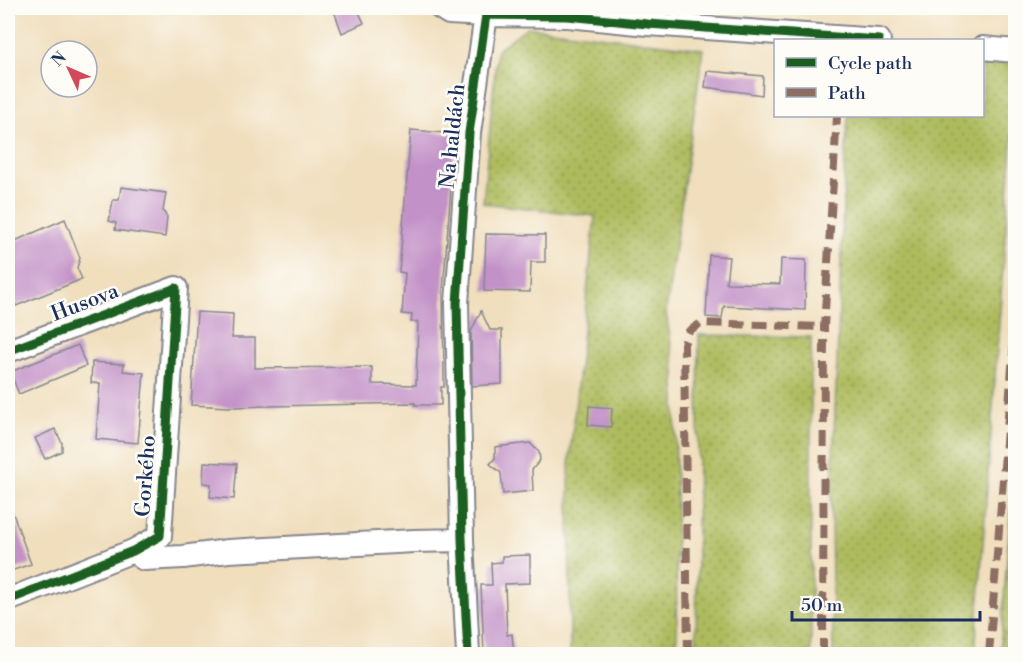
<svg xmlns="http://www.w3.org/2000/svg" width="1023" height="662" font-family="'Libre Bodoni',serif">
<defs>
<pattern id="garden-dots" width="8" height="8" patternUnits="userSpaceOnUse" patternTransform="scale(1.5)"><rect width="8" height="8" fill="#aebb5d"/><path d="M2 2h.1M6 6h.1" fill="none" stroke="#8d9850" stroke-width="1.8" stroke-linecap="round"/></pattern>
</defs>
<rect width="100%" height="100%" fill="#fdfcf7"/>
<filter id="ink" filterUnits="userSpaceOnUse"><feTurbulence type="fractalNoise" baseFrequency=".0167" numOctaves="2"/><feDisplacementMap in="SourceGraphic" scale="12" xChannelSelector="R" yChannelSelector="G"/><feConvolveMatrix kernelMatrix="1 2 1 2 8 2 1 2 1" color-interpolation-filters="sRGB"/></filter>
<filter id="wash" filterUnits="userSpaceOnUse"><feTurbulence type="fractalNoise" baseFrequency=".008" numOctaves="4" result="noise"/><feDisplacementMap in="SourceGraphic" scale="24" xChannelSelector="R" yChannelSelector="G"/><feGaussianBlur stdDeviation="1.35" result="paint"/><feColorMatrix in="noise" values="0 0 0 0 0 0 0 0 0 0 0 0 0 0 0 0 0 1.4 0 .05"/><feComposite in="paint" operator="in"/></filter>
<g filter="url(#wash)">
<rect width="100%" height="100%" fill="#f0debc"/>
<path fill="url(#garden-dots)" stroke="#64755e" stroke-width="1.5" d="M527,27L703,49L666,312L675,370L677,654H570L569,465L595,216L483,203L497,50Z
M983,62L1015,65L1016,88L975,654H833L831,512L845,159L848,116H982Z
M699,335L811,337V654H696Z
M1015,450V654H1000Z"/>
<g id="blocks">
<path fill="#c291c7" d="M333,8H357L364,23L342,33Z
M707,71L763,76L762,95L705,87Z
M411,130L455,134L443,291L444,387H441V405H415V403L228,407L191,405L197,312L233,314L232,338H255V368L372,367V384L416,385L418,322H411L412,315L402,314L405,273L399,272Z
M121,187L166,193L163,211L167,217L165,237L115,230L116,223L109,221L113,200H119Z
M65,219L80,258L77,268L82,279L16,306L8,286V244Z
M486,234L545,235V262H531L530,292L484,291Z
M709,255L729,257L726,283L780,284L781,259L806,260L805,310L724,306L722,318L706,317Z
M481,311L490,330H502V384L472,386L471,332Z
M78,345L86,366L19,394L10,372Z
M92,362L124,364L123,371L144,373L138,443L96,439L100,383H91Z
M589,406L612,408L611,427L588,425Z
M55,429L62,443V451L45,459L35,438Z
M530,443L539,452L540,460L532,470L533,491L503,494L501,473L490,464L495,458V447Z
M204,462L237,464L234,499L210,497L211,484L203,483Z
M10,505L31,564L8,572V506Z
M530,555V583L505,584L507,635L512,634L514,654H484L481,585H492L491,563L502,562V556Z"/>
</g>
</g>
<g filter="url(#ink)">
<use href="#blocks" fill-opacity="0" stroke="#86868d" stroke-width="1.5"/>
<g fill="none" stroke-linecap="round" stroke-linejoin="round">
<g stroke="#86868d" stroke-width="26">
<path id="minor" d="M441,8L449,13L486,15
M982,48L1016,51
M8,351L176,288L160,536L133,551L8,600
M133,551L144,559L183,557L228,551L414,541L462,540
M468,654L462,540L457,303L469,133L486,15L568,16L648,24L879,40"/>
</g>
<use href="#minor" stroke="#fff" stroke-width="22"/>
<path stroke="#8d6e63" stroke-width="8" stroke-dasharray="15 8" stroke-linecap="butt" d="M688,654L684,344L689,331L701,323L824,327
M823,654L824,327L837,116
M989,654L1016,317"/>
<g stroke="#fdfcf7" stroke-width="13">
<path id="cycleway" d="M8,351L176,288L160,536L133,551L8,600
M468,654L462,540L457,303L469,133L486,15L568,16L648,24L879,40"/>
</g>
<use href="#cycleway" stroke="#1b5e20" stroke-width="9"/>
</g>
</g>
<g text-anchor="middle" dominant-baseline="central" stroke-width="5" stroke-linejoin="round" paint-order="stroke">
<g font-size="21" fill="#1b2f5e" stroke="#fdfcf7">
<text transform="translate(453 136) rotate(-84)">Na haldách</text>
<text transform="translate(85 303) rotate(-21)">Husova</text>
<text transform="translate(146 476) rotate(-86)">Gorkého</text>
</g>
</g>
<rect width="1023" height="662" fill="none" stroke="#fdfcf7" stroke-width="30"/>
<rect x="774" y="39" width="210" height="78" fill="#fdfcf7" stroke="#a3aaba" stroke-width="1.5"/>
<rect x="786" y="58" width="30" height="9" fill="#1b5e20" stroke="#a3aaba" stroke-width="1.5"/>
<text x="828" y="69" font-size="18" fill="#1b2f5e">Cycle path</text>
<rect x="786" y="88" width="30" height="9" fill="#8d6e63" stroke="#a3aaba" stroke-width="1.5"/>
<text x="828" y="99" font-size="18" fill="#1b2f5e">Path</text>
<g transform="translate(69 69) rotate(314)"><circle r="28" fill="#fdfcf7" stroke="#a3aaba" stroke-width="1.5"/>
<path d="M0-4.5L10 22L0 15L-10 22Z" fill="#d1495b"/>
<text y="-9" font-size="16" font-weight="bold" text-anchor="middle" fill="#1b2f5e">N</text>
</g>
<path d="M792 611v9h188v-9" fill="none" stroke="#1b2f5e" stroke-width="3"/>
<text x="801" y="611" font-size="18" fill="#1b2f5e" stroke="#fdfcf7" stroke-width="4.5" paint-order="stroke">50 m</text>
</svg>
